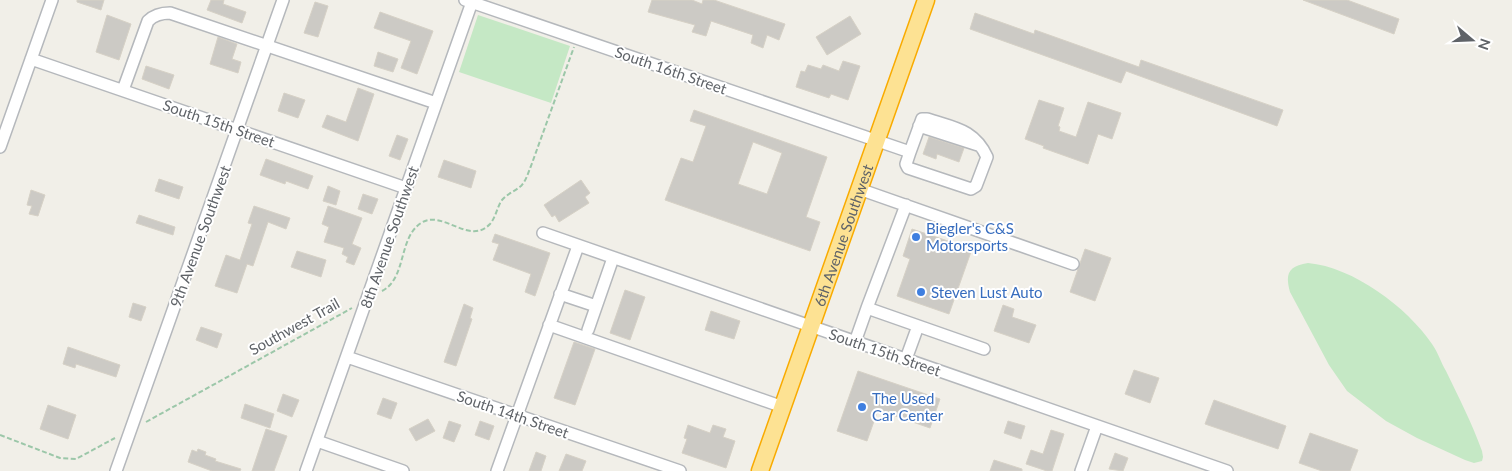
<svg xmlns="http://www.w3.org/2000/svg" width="1512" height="471" font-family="Lato,sans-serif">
<rect width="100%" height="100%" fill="#f1efe8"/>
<path fill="#c5e8c5" d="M478,15L570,46L551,103L459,72Z
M1308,263C1353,267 1407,307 1432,344C1438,352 1441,363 1446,371C1459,398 1472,423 1482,451L1483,457L1482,461L1474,463L1465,460L1417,438L1386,421L1347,391L1329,365L1290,292C1285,274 1288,266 1308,263Z"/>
<path fill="#cccac5" stroke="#d6d1c6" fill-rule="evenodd" d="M77,0H104L101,10L77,2Z
M211,0H224L223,4L246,12L242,23L207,10Z
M652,0H692L702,4L703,0H714L785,24L779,40L767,35L763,48L751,43L753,35L711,21L706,36L692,32L695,25L648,12Z
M1303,0H1347L1399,19L1394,34Z
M315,2L328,6L318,37L304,33Z
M380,12L433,31L417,74L401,68L411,41L374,28Z
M975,13L1034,34L1035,30L1139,67L1141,60L1283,110L1277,126L1126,71L1121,83L970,29Z
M107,15L131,24L119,60L96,52Z
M850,16L861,34L827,55L816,37Z
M218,37L237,44L232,59L241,62L238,73L210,64Z
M378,52L398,59L393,72L374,66Z
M843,61L860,66L848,100L831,94L829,98L796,87L801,71L805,72L808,65L821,69L823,65L839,71Z
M146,66L174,75L169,89L142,79Z
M358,88L374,94L358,141L322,127L327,115L346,122Z
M284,93L305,100L298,118L278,111Z
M1039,100L1064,108L1058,126L1060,127L1059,131L1076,137L1088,102L1121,113L1112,139L1098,134L1088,164L1043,148L1044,146L1025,139Z
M694,110L827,157L806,217L820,222L810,251L665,200L681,158L693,162L706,126L690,121ZM753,142L782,153L767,194L738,184Z
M397,135L408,139L400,160L389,156Z
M929,137L964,148L959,162L937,154L936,159L923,154Z
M266,159L313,176L308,189L286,181L285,184L260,175Z
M444,160L476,171L471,188L438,177Z
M159,179L183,187L179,199L155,191Z
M581,180L590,193L585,197L589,203L559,222L555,215L552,217L544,205Z
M328,186L340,191L336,205L323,201Z
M31,190L45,195L38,216L29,214L32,206L27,205Z
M363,194L378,199L372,214L358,209Z
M254,206L290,218L286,229L268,222L253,266L247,264L237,293L215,286L226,255L240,260L252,224L248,223Z
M328,206L362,218L352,244L361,248L354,265L346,262L348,257L342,254L344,248L324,242L329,227L322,224Z
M139,215L175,227L173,235L136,223Z
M912,229L972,249L949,314L897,296L910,259L903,256Z
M495,234L550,253L535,296L525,292L531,274L493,260L499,244L492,242Z
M1085,249L1111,258L1095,301L1070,292Z
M297,251L326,260L321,277L291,267Z
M625,290L645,297L630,340L610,333Z
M133,303L146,307L141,321L129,317Z
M464,304L473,308L470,318L472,319L456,366L444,362Z
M1003,305L1014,309L1012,317L1036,325L1029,343L994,331Z
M711,311L740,321L734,339L705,330Z
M201,327L222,334L217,348L196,340Z
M574,342L595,349L575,405L554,398Z
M68,347L120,365L116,377L76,364L75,368L63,364Z
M1134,370L1159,378L1150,403L1125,394Z
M858,371L940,399L930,428L878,410L867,441L837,431Z
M283,394L299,400L292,417L277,411Z
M383,398L397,403L391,419L377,414Z
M1214,400L1286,426L1278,449L1205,424Z
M245,404L274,414L270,428L241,418Z
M48,405L76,415L68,439L40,429Z
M428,419L435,431L416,441L409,429Z
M449,421L461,425L454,442L443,438Z
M480,421L494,426L489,440L475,435Z
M1008,421L1025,426L1021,439L1004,433Z
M688,425L710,433L713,425L726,429L723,437L735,441L726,468L682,453L687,439L684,438Z
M266,429L287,436L274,471H252Z
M1051,430L1064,434L1052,471H1047L1026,464L1031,450L1043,454Z
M1310,433L1358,450L1350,471H1322L1299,463Z
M198,449L206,452L205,455L216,459L215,461L241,469L240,471H212L188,462L192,450L197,452Z
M536,452L546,456L541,471H529Z
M1115,453L1128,458L1123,471L1109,469Z
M566,454L586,461L582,471H559Z
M994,460L1022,469V471H990Z"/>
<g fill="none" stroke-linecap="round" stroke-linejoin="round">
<g stroke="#b5b8bc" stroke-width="14">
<path id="minor" d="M465,0L910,152L906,164L908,168L971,189L976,186L987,157C974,129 954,128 927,119H922L910,152
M31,59L406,188
M123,90L148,21C154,15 162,13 170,13L436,103
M919,126L978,145
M0,147L52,0
M859,189L1073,264
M906,205L867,308L984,349
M543,233L1227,471
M560,294L596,306
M549,325L783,407
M588,330L613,258
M855,342L867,308
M347,357L680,471
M906,359L918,326
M317,441L403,471
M116,471L283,0
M306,471L472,2
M497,471L578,246
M1081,471L1097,426"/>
</g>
<g stroke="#f9ab00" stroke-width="19">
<g id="highway">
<path id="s1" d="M760,471L926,0"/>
</g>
</g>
<path stroke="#9cc7a9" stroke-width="2" stroke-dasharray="5 2.5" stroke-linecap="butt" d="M382,291C407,278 398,238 421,223C443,209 469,246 490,224C496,217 497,207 502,200C507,194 515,191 521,186C526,181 528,173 531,166L574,47
M146,422L352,308
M0,435L60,458L76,459L115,438"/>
<use href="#minor" stroke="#fff" stroke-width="11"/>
<use href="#highway" stroke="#fde293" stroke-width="16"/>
</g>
<g fill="#3f7fe0" stroke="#fff" stroke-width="2">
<circle cx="916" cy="237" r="5"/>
<circle cx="921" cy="292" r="5"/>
<circle cx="862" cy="407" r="5"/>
</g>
<g text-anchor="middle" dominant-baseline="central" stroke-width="4" stroke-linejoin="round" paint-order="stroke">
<g font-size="15" fill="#5f6368" stroke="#fff">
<text transform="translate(671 70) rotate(19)">South 16th Street</text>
<text transform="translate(219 123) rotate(19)">South 15th Street</text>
<text transform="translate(200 236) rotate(-70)">9th Avenue Southwest</text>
<text stroke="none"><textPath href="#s1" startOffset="250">6th Avenue Southwest</textPath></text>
<text transform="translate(389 237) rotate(-71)">8th Avenue Southwest</text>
<text transform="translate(294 326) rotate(-29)">Southwest Trail</text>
<text transform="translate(885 352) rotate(19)">South 15th Street</text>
<text transform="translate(513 414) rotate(19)">South 14th Street</text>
</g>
<g font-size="15" fill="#366cbe" stroke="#fff" text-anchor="start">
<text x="926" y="228">Biegler's C&amp;S<tspan x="926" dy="17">Motorsports</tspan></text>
<text x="931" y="292">Steven Lust Auto</text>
<text x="872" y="398">The Used<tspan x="872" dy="17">Car Center</tspan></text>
</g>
</g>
<g transform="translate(1472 40) rotate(109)" stroke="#ffffff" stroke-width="4" paint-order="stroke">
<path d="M0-4L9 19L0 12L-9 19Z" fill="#5f6368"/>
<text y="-8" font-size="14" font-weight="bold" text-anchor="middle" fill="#5f6368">N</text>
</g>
</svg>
